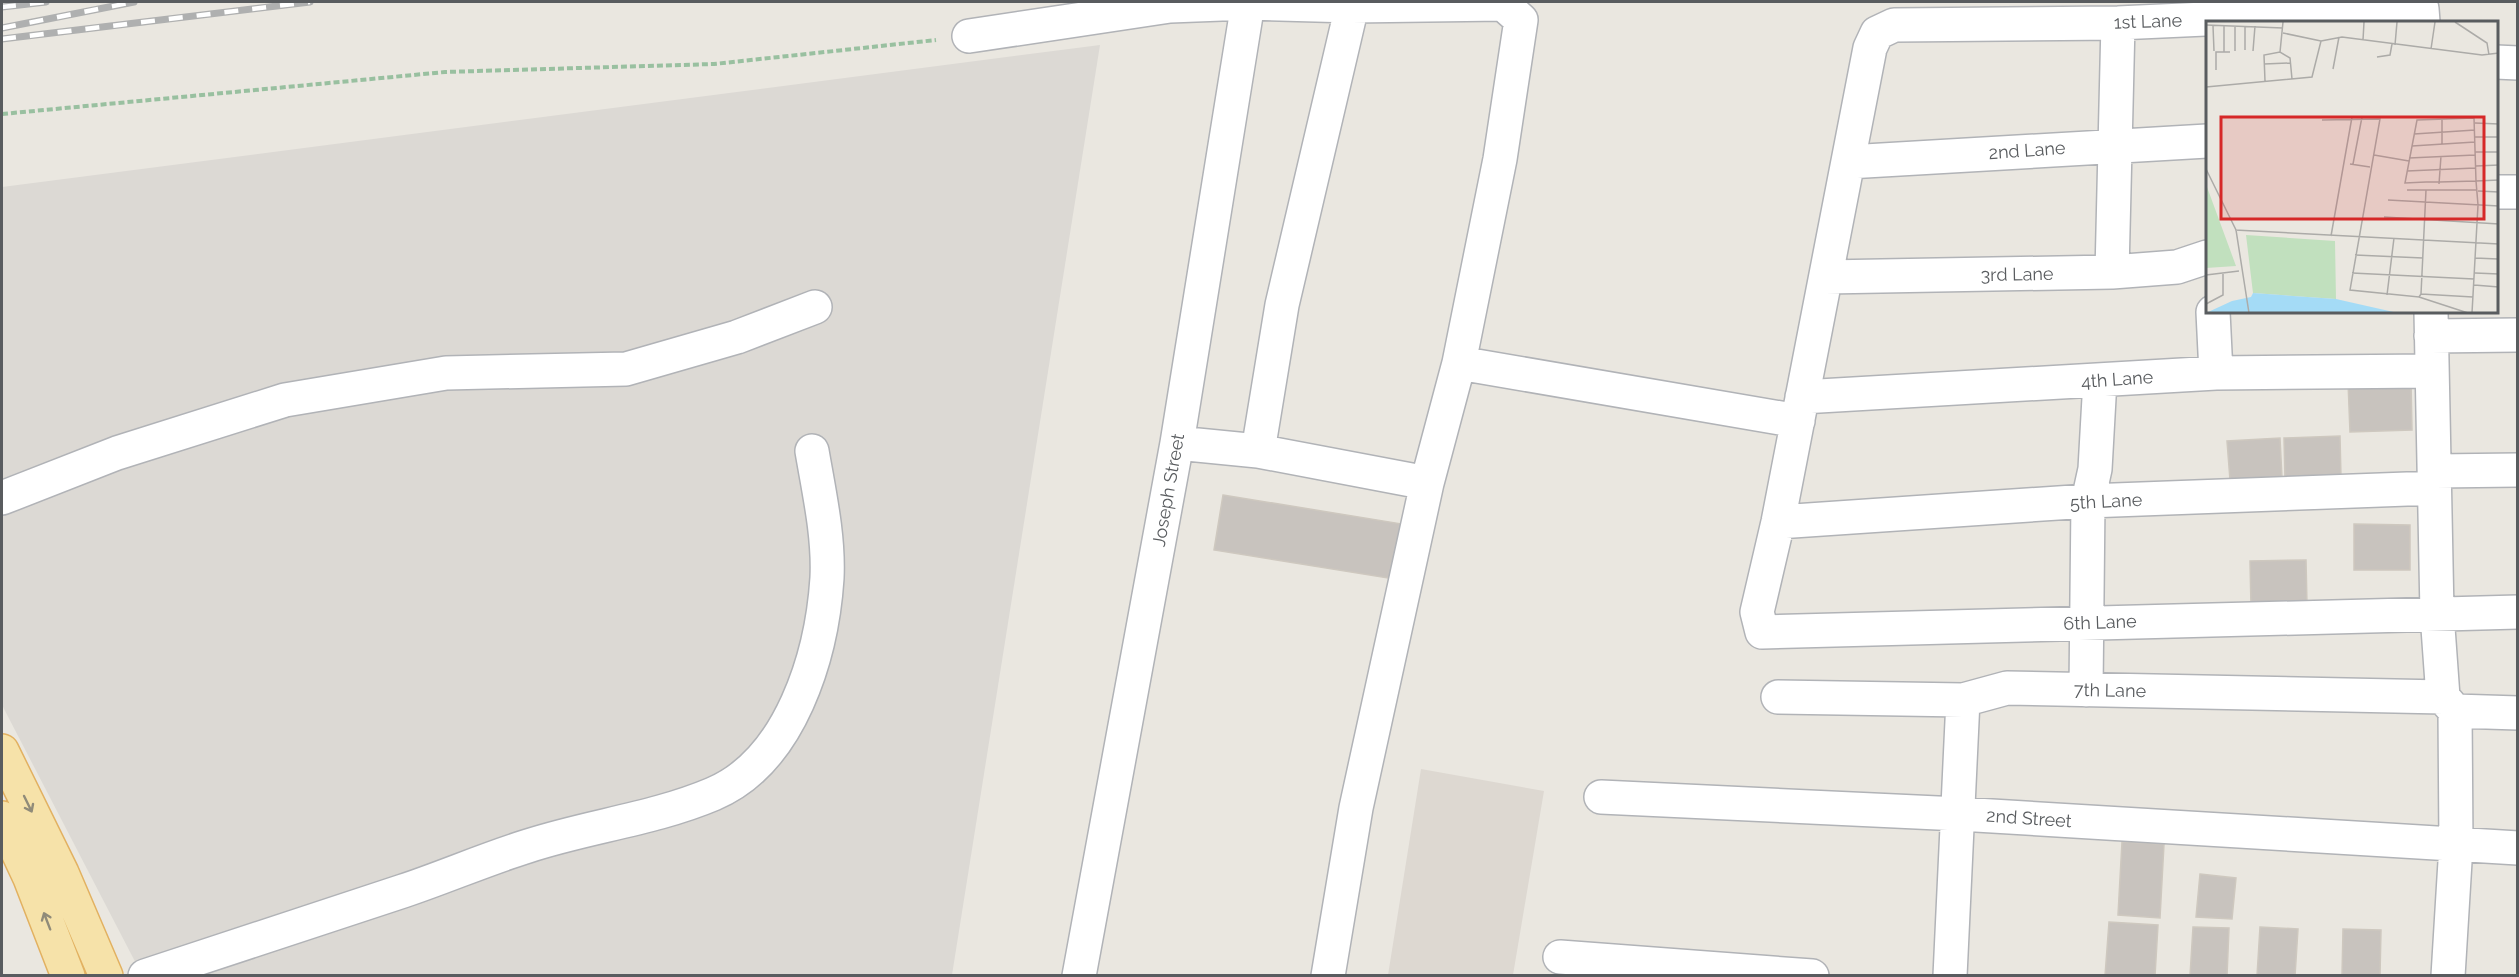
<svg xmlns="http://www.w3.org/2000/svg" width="2519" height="977" font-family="Raleway,sans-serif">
<rect width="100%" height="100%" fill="#eae7e0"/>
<path fill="#dcd9d4" d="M1100,45L952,975H142L2,705V187Z"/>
<path fill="#ddd8d1" d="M1421,769L1544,791L1513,975H1388Z"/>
<path fill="#c8c3be" stroke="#cec8bf" stroke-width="1.5" d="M2411,381L2412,430L2350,432L2348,382Z
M2340,436L2341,478L2285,480L2284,438Z
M2280,438L2282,478L2230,480L2227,441Z
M1223,495L1402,524L1394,579L1214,550Z
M2354,524L2410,525V570H2354Z
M2306,560L2307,605L2251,607L2250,561Z
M2122,842L2164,844L2160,918L2118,915Z
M2200,874L2236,878L2232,919L2196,917Z
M2109,922L2158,925L2155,976H2105Z
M2193,927L2229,928L2227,976H2190Z
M2260,927L2298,929L2295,976H2257Z
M2343,929L2381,930L2380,976H2342Z"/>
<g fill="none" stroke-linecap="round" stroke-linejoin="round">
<g stroke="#b1b3b7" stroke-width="36">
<path id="minor" d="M2423,22L2422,9L2118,23L1894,25L1877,33L1870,48L1778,522L1757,612L1762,632L2518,612
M969,36L1170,6L1248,3L1352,6L1503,4L1521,20L1500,159L1459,363L1427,483L1356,808L1328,976
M2496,62L2518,63
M1848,162L2207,141
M2496,192H2518
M2112,272L2118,23
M1826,277L2112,272L2177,267L2207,257
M2213,312L2216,373
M2431,312L2437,614L2443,697L2455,711L2456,845L2448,976
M2431,336L2518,335
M1459,363L1798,421
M1802,397L2216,373L2432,371
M1177,443L1258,451L1427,483
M1258,451L1282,305L1352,6
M2436,471L2518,470
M2,498L117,453L285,400L446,373L626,369L737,337L815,307
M1778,522L2088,501L2434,488
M2086,690L2088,501L2095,469L2100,380
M1778,697L1963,700L2007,688L2443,697
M2455,711L2518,713
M1601,797L1959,814L2518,848
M1560,957L1812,976
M145,976C231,948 317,920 403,891C445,877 486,859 528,846C589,826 654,819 713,794C791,761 822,655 827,578C829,536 819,492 812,451
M1079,976L1177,443L1248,3
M1950,976L1963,700"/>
</g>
<g stroke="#e2b161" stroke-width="36">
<path id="major" d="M2,751L62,873L106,976
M2,818L30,878L68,976"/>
</g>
<path stroke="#99c0a0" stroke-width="4" stroke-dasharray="6 3" stroke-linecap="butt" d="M2,114L445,72L714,64L936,40"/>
<use href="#minor" stroke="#fff" stroke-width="33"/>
<use href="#major" stroke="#f6e2a9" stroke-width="33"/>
<g stroke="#afb0b0" stroke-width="7">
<path id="rail" d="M2,7L46,2
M2,28L134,2
M2,39L310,2"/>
</g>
<use href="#rail" stroke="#fff" stroke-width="4.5" stroke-dasharray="14" stroke-linecap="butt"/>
</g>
<defs><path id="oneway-shaft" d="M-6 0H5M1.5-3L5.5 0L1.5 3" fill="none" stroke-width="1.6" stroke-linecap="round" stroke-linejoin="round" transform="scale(1.5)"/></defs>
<g stroke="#908b79">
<use href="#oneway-shaft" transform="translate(28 804) rotate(64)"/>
<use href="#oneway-shaft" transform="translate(47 921) rotate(-111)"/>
</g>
<g text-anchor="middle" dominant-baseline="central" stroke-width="6" stroke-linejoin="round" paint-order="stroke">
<g font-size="18" fill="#595c5f" stroke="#fff">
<text transform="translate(2148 21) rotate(-2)">1st Lane</text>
<text transform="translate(2027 150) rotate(-4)">2nd Lane</text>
<text transform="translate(2017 274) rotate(-1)">3rd Lane</text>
<text transform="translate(2117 379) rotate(-4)">4th Lane</text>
<text transform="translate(1168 490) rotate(-80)">Joseph Street</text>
<text transform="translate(2106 501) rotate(-3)">5th Lane</text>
<text transform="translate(2100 622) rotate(-2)">6th Lane</text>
<text transform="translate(2110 690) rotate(1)">7th Lane</text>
<text transform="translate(2029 818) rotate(4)">2nd Street</text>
</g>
</g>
<g transform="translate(2206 21)">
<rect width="292" height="292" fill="#eae7e0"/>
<path d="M0,166H1L30,245L0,247ZM40,214L129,220L130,278L47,272Z" fill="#c1e0be"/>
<path d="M47,272L130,278L192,292H0L26,280L45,276Z" fill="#a4dbf6"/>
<path fill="none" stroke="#acaba8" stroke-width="1.5" d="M249,1L281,22L283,34M0,4L77,7M7,5L8,30M18,5V31M29,5V30M77,12L115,20M157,19L158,1M115,20L136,16L276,34L293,32M189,24L191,1M225,28L229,1M39,29V5M47,30L49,5M74,31L77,1M171,36L184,34L186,23M58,43L85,42M127,48L133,16M10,49V31H24M59,60L58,34L74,31L84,37L86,58M0,66L106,56L115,20M116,99L174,98L144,269L213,276L215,273M269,102L293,103M208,113L269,109M269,116H293M236,124V98M206,125L269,121M269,131H293M168,134L203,140M203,137L269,134M144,143L164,146M147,143L156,96M270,145L293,144M0,148L30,209L43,292M201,150L269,147M233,163L235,135M201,169H270M272,170L293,171M182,179L293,185M178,196L293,203M29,209L293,223M125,215L146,96M149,234L217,237M269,237L292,238M146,252L268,258M269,252L293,253M0,254L33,250M268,264L293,266M215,273L220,169M215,273L267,276M181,274L188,217M213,276L262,292M0,283L17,274V252M266,292L272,184L270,160L268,97L211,99L199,162L220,161H233L270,160L293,159"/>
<path fill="#d62828" fill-opacity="0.15" stroke="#d62828" stroke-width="3" d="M15,96H278V198H15Z"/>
<rect width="292" height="292" fill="none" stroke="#595c5f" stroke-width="3"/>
</g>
<rect width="2519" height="977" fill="none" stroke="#595c5f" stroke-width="6"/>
</svg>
